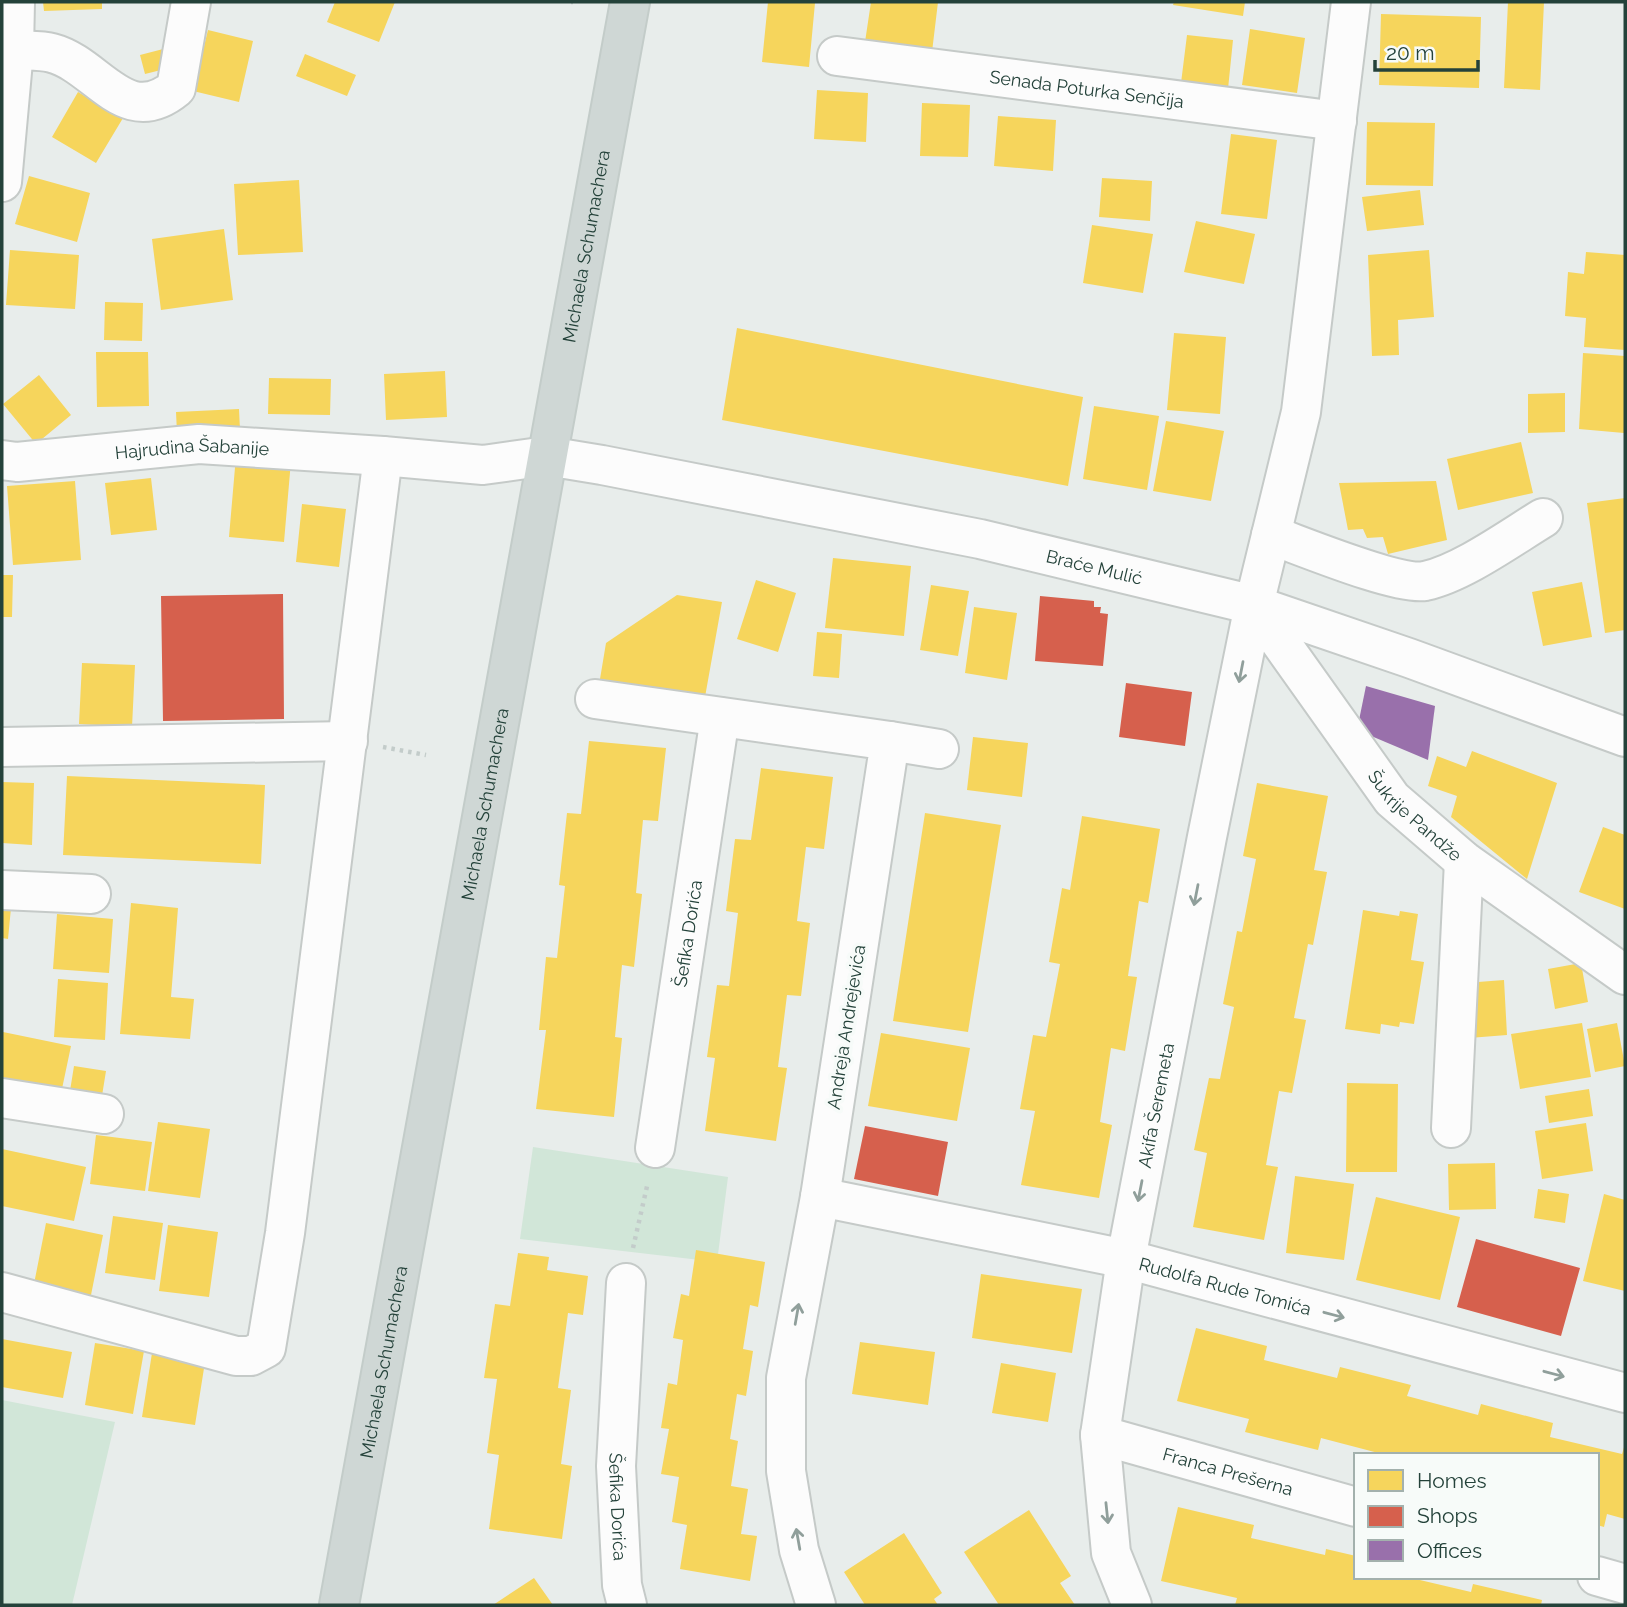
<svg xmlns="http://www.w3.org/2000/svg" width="1627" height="1607" font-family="Raleway,sans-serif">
<rect width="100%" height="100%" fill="#e8edeb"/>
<path fill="#d1e6d8" d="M533,1147L728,1177L717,1262L520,1239Z
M2,1400L115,1422L72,1605H2Z"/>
<path fill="#f6d55c" d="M43,2H102V9L44,11Z
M335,2H395L379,42L327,22Z
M768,2L815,3L809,67L762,62Z
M871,2H938L932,52L865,42Z
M1174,2H1245L1243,16L1173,5Z
M1508,2H1544L1540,90L1504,88Z
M1381,14L1481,17L1479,88L1379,85Z
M1250,29L1305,38L1297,93L1242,85Z
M208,30L253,41L239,102L193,91Z
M1187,35L1233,40L1228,89L1181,83Z
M167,48L173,67L145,74L140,55Z
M305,54L356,75L347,96L296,76Z
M817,90L868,93L866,142L814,139Z
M78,92L123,118L96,163L52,137Z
M922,103L970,105L968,157L920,156Z
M998,116L1056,120L1053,171L994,166Z
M1367,122L1435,123L1433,186L1366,185Z
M1231,134L1277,140L1267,219L1221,214Z
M29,176L90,193L77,242L15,224Z
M1102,178L1152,181L1150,221L1099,217Z
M299,180L303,252L238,255L234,184Z
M1420,190L1424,225L1367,231L1362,197Z
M1196,221L1255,234L1244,284L1184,272Z
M1092,225L1153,234L1143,293L1083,283Z
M224,229L233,300L161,310L152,239Z
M10,250L79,255L75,309L6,305Z
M1429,250L1434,317L1398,320L1399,355L1372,356L1368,255Z
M1586,252L1625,255V350L1584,347L1586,318L1565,316L1568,272L1584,274Z
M105,302L143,303L142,341L104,340Z
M737,328L1083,397L1068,486L722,420Z
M1174,333L1226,337L1220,414L1167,410Z
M96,352H148L149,406L97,407Z
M1583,353L1625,356L1624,433L1579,429Z
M445,371L447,417L386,420L384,374Z
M39,375L71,415L36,444L3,404Z
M269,378L331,379L330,415L268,414Z
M1565,393V432L1528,433V394Z
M1094,406L1159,416L1147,490L1083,479Z
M239,409L240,430L177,433L176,412Z
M1166,421L1224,431L1211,501L1153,491Z
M1521,442L1533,493L1458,510L1447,459Z
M236,456L291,461L284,542L229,537Z
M151,478L157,530L111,535L105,483Z
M75,481L81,560L13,565L7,486Z
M1436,481L1447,540L1388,554L1383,537L1367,538L1363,529L1348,530L1339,483Z
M1625,498V630L1605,633L1587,503Z
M302,504L346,509L339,567L296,562Z
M833,558L911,566L904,636L825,628Z
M2,575H13L12,617H2Z
M756,580L796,593L778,652L737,639Z
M1582,582L1592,637L1543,646L1532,592Z
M931,585L969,591L958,656L920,650Z
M677,595L722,602L705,697L600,679L606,643Z
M974,607L1017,613L1007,680L965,673Z
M817,632L842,634L839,678L813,676Z
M82,663L135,665L132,727L79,724Z
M973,737L1028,743L1022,797L967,790Z
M589,741L666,748L658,821L643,820L636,893L642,894L634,967L622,965L615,1037L622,1038L614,1117L536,1109L546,1030H539L546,957L557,958L565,886L559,885L567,813L581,814Z
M1472,751L1557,783L1527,879L1451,817L1457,796L1428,786L1437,756L1466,767Z
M761,768L833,777L824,849L806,847L797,921L810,923L801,996L787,995L778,1067L787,1068L776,1141L705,1131L715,1058L707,1057L717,985L729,986L738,913L726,911L735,839L751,840Z
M67,776L265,785L261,864L63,855Z
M2,782L34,783L32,845L2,843Z
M1257,783L1328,796L1314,870L1327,872L1313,945L1308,944L1294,1018L1306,1020L1292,1093L1279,1091L1266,1165L1278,1167L1264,1240L1193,1227L1207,1153L1194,1150L1209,1078L1220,1079L1234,1007L1223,1004L1237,931L1242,932L1256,859L1243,856Z
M925,813L1001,825L968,1032L893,1021Z
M1082,816L1160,829L1148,903L1139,901L1128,976L1137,977L1125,1051L1111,1048L1100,1122L1112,1125L1099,1198L1021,1185L1035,1111L1020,1109L1033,1035L1046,1037L1060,964L1049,962L1062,888L1070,890Z
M1603,827L1625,835V909L1579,892Z
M131,903L178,908L171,997L194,999L190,1039L120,1034Z
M2,907L11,908L8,939L2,938Z
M1363,910L1399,916L1400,911L1418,914L1411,960L1424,962L1414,1024L1400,1022L1399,1027L1381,1024L1380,1034L1345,1029Z
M57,914L113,919L109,973L53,969Z
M1581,963L1588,1002L1555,1009L1548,969Z
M58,979L108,983L105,1040L54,1037Z
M1504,980L1507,1035L1469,1038L1465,983Z
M1582,1023L1591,1077L1520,1089L1511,1034Z
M1617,1023L1625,1066L1595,1072L1587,1029Z
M3,1032L71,1046L59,1103L2,1091Z
M881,1033L970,1048L957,1121L868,1106Z
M74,1066L106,1071L101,1102L69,1097Z
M1347,1083L1398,1084L1397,1172H1346Z
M1589,1089L1593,1116L1549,1123L1545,1096Z
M158,1122L210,1129L200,1198L148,1191Z
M1586,1123L1593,1171L1542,1179L1535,1131Z
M96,1135L152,1142L145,1191L90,1184Z
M2,1149L86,1167L74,1221L2,1206Z
M1495,1163L1496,1209L1449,1210L1448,1164Z
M1295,1176L1354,1184L1344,1260L1286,1253Z
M1538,1189L1569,1194L1565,1223L1534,1218Z
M1604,1194L1625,1200V1291L1583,1281Z
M1376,1197L1460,1217L1440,1300L1356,1280Z
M113,1216L163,1223L155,1280L105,1273Z
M46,1223L103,1235L90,1300L33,1289Z
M168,1225L218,1232L209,1297L159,1291Z
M696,1250L765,1262L758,1307L750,1305L743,1349L753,1351L746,1396L737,1394L730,1439L738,1441L731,1486L748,1489L741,1534L757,1536L750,1581L680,1569L687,1525L672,1522L679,1477L661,1474L669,1429L661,1428L668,1383L677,1385L683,1340L673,1338L681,1294L689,1296Z
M518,1253L549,1257L547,1270L588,1276L583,1315L568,1313L558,1388L571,1390L561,1464L572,1466L562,1539L489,1529L499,1455L487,1453L497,1379L484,1378L495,1304L510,1306Z
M981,1274L1082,1289L1072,1353L972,1338Z
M1196,1328L1267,1346L1264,1360L1337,1378L1340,1367L1411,1385L1407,1396L1478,1415L1481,1404L1553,1423L1550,1437L1622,1454L1625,1444V1519L1607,1514L1604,1527L1597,1525V1455H1386L1321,1438L1318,1450L1245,1432L1249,1419L1177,1401Z
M2,1339L72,1352L63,1398L2,1387Z
M860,1342L935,1352L928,1405L852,1394Z
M95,1343L144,1351L133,1414L85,1405Z
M152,1353L205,1362L195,1425L142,1417Z
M1001,1363L1056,1373L1048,1422L992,1413Z
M1178,1507L1254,1525L1251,1538L1325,1555L1326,1549L1356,1556V1577H1407L1471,1592L1473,1584L1542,1600L1541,1605H1235L1237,1598L1161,1581Z
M1029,1510L1071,1576L1060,1583L1075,1605H999L964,1552Z
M904,1533L942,1593L934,1599L938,1605H865L844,1572Z
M534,1578L553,1605H493Z"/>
<path fill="#d6604d" d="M283,594L284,719L163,721L161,596Z
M1040,596L1094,601V607H1101L1100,613L1108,614L1103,666L1035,661Z
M1126,683L1192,692L1185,746L1119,737Z
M865,1126L948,1142L938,1196L854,1179Z
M1476,1239L1580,1268L1561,1336L1457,1307Z"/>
<path fill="#9970ab" d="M1366,686L1435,706L1428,760L1357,730Z"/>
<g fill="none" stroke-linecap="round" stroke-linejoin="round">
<g stroke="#c5cac8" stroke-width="42">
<g id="minor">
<path d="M14,50C26,51 41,50 52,53C98,65 125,130 176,88L191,2"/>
<path id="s1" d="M837,56L1337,121"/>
<path d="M2,182L14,50L15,2"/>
<path id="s2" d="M2,460L17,462L199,444L383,456L483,465L547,456L602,465L980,539L1254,605L1409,658L1625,737"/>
<path d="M1271,535C1302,546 1398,586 1425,581C1462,573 1510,538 1543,518"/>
<path id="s3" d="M1254,605L1392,799L1464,861L1625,975"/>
<path d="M595,699L890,741L820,1197L786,1378V1471L799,1550L816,1605"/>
<path d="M890,741L939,749"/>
<path d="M2,747L348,741"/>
<path d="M2,890L91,894"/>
<path d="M2,1098L104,1114"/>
<path d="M1451,1128L1464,861"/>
<path id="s4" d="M655,1148L720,717"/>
<path id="s5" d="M820,1197L1126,1259L1625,1393"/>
<path id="s6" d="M626,1283L616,1466L622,1585L627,1605"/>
<path d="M2,1292L236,1356H251L266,1348L285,1233L383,456"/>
<path id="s7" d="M1100,1435L1356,1507"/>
<path d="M1597,1576L1625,1584"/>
<path id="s8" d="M1132,1605L1111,1553L1100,1435L1126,1259L1207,837L1254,605L1301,412L1351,2"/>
</g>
</g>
<g stroke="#c3ccc9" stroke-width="42">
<g id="major">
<path id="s9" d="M339,1605L630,2"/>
</g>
</g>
<path stroke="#c3ccca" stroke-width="4.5" stroke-dasharray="3.5 5" stroke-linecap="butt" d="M571,2H573
M383,747L426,755
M633,1248L648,1182"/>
<use href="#minor" stroke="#fcfcfc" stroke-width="38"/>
<use href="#major" stroke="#cfd7d5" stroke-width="38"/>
</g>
<defs><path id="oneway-shaft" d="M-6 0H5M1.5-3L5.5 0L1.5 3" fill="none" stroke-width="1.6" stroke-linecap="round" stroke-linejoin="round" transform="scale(1.75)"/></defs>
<g stroke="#909f9b">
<use href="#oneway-shaft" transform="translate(1241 672) rotate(101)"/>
<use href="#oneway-shaft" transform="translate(1196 895) rotate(101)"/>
<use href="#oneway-shaft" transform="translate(1140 1191) rotate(101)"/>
<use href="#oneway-shaft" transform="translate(797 1314) rotate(-80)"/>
<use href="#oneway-shaft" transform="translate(1334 1315) rotate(15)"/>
<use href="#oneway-shaft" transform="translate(1554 1374) rotate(15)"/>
<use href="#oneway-shaft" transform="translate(1107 1513) rotate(84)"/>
<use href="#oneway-shaft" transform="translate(798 1539) rotate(-100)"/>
</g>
<g text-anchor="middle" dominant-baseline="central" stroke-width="7" stroke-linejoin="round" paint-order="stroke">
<g font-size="18" fill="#24423a" stroke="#f7fbf9">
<text stroke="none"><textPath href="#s1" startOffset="252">Senada Poturka Senčija</textPath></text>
<text stroke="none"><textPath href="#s9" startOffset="1381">Michaela Schumachera</textPath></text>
<text stroke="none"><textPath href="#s2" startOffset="191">Hajrudina Šabanije</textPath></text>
<text stroke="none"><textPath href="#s2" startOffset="1106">Braće Mulić</textPath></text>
<text stroke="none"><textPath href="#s9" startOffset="814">Michaela Schumachera</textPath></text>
<text stroke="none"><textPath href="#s3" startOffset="266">Šukrije Pandže</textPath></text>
<text stroke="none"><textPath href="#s4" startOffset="217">Šefika Dorića</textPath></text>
<text transform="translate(846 1027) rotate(-81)">Andreja Andrejevića</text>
<text stroke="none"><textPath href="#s8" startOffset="509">Akifa Šeremeta</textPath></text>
<text stroke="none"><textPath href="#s5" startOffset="415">Rudolfa Rude Tomića</textPath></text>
<text stroke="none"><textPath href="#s9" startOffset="247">Michaela Schumachera</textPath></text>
<text stroke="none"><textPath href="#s7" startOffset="133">Franca Prešerna</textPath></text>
<text stroke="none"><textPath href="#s6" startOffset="224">Šefika Dorića</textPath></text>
</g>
</g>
<rect width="1627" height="1607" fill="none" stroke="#24423a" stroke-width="7"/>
<rect x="1354" y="1453" width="245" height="126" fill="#f7fbf9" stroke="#a3b1ad" stroke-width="2"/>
<rect x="1368" y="1470" width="35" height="21" fill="#f6d55c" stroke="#a3b1ad" stroke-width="2"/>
<text x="1417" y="1488" font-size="21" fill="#24423a">Homes</text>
<rect x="1368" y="1506" width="35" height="21" fill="#d6604d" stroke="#a3b1ad" stroke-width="2"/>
<text x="1417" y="1523" font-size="21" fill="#24423a">Shops</text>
<rect x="1368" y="1540" width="35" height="21" fill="#9970ab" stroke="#a3b1ad" stroke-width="2"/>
<text x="1417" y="1558" font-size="21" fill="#24423a">Offices</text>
<path d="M1375 60v10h103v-10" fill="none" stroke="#24423a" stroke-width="3.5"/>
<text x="1386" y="60" font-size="21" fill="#24423a" stroke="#f7fbf9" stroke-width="5" paint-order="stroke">20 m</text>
</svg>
